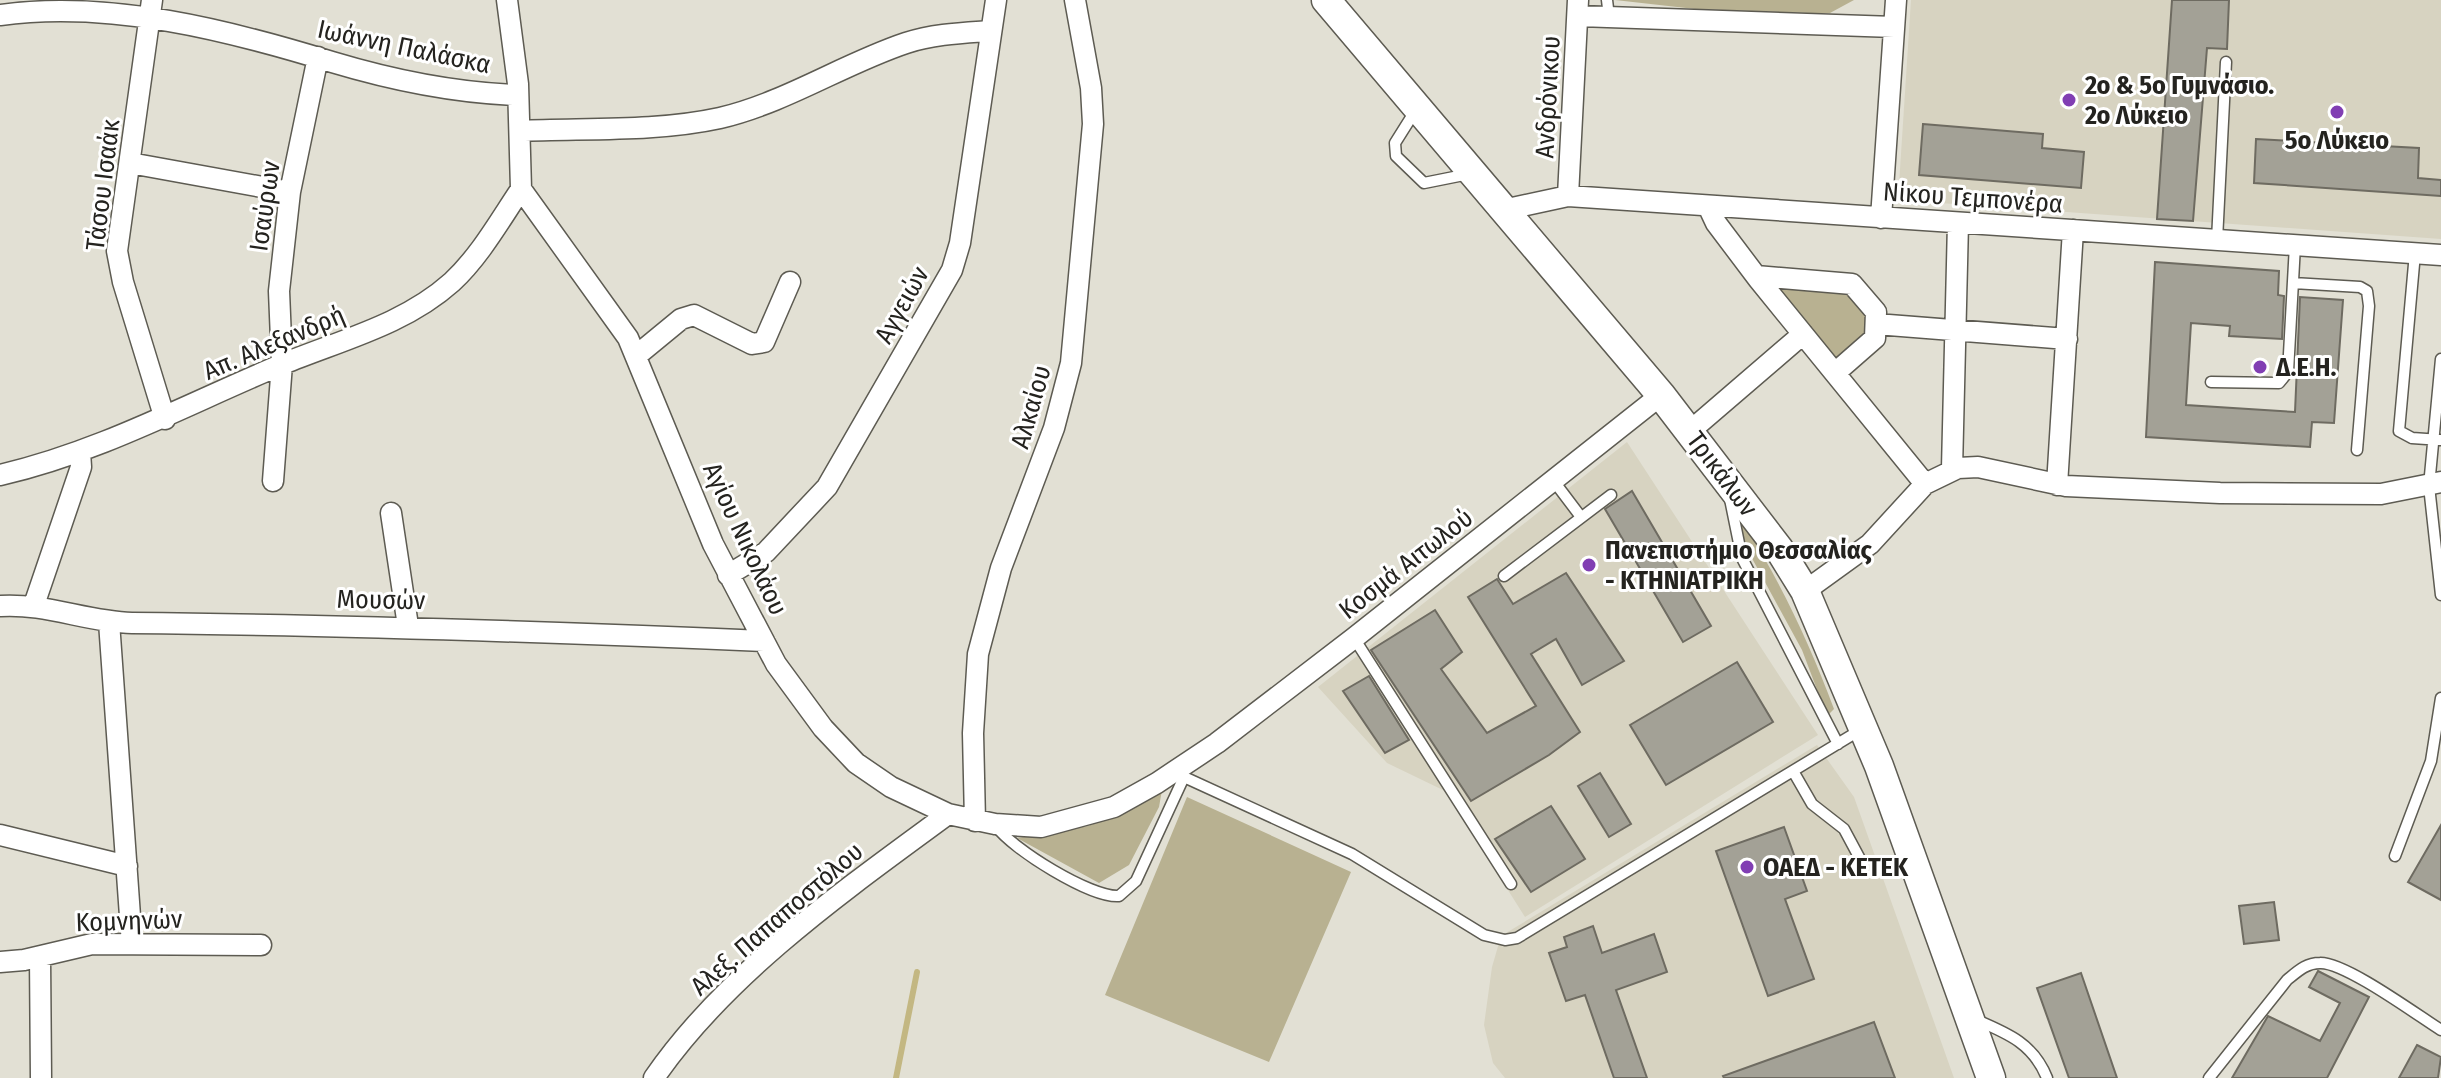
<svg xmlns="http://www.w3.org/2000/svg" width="2441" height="1078" font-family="'Fira Sans Condensed',sans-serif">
<rect width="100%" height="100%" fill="#e2e0d4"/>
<path fill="#d7d3c1" d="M1911,0H2441V239L1898,200Z
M1627,442L1818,735L1525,917L1445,791L1387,763L1318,687Z
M1817,745L1854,797L1954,1078H1505L1493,1063L1484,1025L1492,967L1501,936Z"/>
<path fill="#b8b191" d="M1615,0H1854L1830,13H1809L1695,9Z
M1759,279L1851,286L1873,313L1872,335L1833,369Z
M1744,524C1781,583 1810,644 1834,709L1827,716L1802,650L1742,540L1740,526Z
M1162,790L1159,807L1129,865L1099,883L1017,838L1088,826L1128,810Z
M1187,797L1351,872L1269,1062L1105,995Z"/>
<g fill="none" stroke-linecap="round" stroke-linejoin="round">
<path stroke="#c3b782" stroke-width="6" d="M896,1078L917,972"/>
</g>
<path fill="#a3a196" stroke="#6e6b61" stroke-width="2" d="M2172,0H2229L2227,49L2207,48L2193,221L2157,219Z
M1923,124L2043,134L2042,148L2084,152L2081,188L1919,175Z
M2256,139L2419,148L2418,178L2441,180V196L2254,183Z
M2155,262L2279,271L2278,295L2284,296L2282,339L2229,336L2230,326L2191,323L2186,405L2295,412L2300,297L2343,300L2334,423L2312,422L2310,447L2146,437Z
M1632,491L1711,626L1683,642L1605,509Z
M1566,573L1624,661L1582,685L1556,639L1531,654L1580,732L1549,755L1471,801L1371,650L1435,610L1462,652L1441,669L1487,733L1536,706L1468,597L1497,579L1513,604Z
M1737,662L1773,722L1666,785L1630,725Z
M1369,676L1409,740L1385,753L1343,691Z
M1600,773L1631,824L1609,837L1578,786Z
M1551,806L1585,859L1531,892L1495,839Z
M2441,825V900L2408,882Z
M1784,827L1807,891L1785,899L1814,979L1768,996L1716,851Z
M2274,902L2279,940L2244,944L2239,906Z
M1593,926L1602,953L1654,934L1667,972L1616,990L1647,1078H1614L1585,995L1566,1001L1549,953L1567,947L1564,937Z
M2318,971L2369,997L2327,1078H2232L2268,1016L2320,1041L2340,1003L2309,987Z
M2081,973L2117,1078H2069L2037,988Z
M1874,1022L1895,1078H1724L1723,1076Z
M2417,1045L2441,1057L2438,1078H2399Z"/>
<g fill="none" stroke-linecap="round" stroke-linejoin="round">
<g stroke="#5d5b52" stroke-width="13">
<path id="lane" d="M1607,0L1609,17
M1417,108L1395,143L1396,156L1424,183L1469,174
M2217,240L2226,62
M2415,253L2399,431L2412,438L2441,440
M2293,283L2360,287L2367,291L2369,306L2357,450
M2441,359L2429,486L2441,595
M2211,382L2279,383L2288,372L2295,245
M1553,480L1581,517
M1730,499L1742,558L1838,744
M1504,576L1611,495
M1354,638L1511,884
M1793,771L1812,804L1844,829L1859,857
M1184,777L1352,854L1484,935L1505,940L1517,938L1862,729
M996,826C1012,849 1091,898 1119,896L1136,881L1184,777L1181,772
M2395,856L2431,761L2441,698
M1974,1019C2007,1033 2033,1043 2047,1078
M2209,1078L2287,980C2298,971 2306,963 2320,963C2345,962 2417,1015 2441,1030"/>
</g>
<g stroke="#5d5b52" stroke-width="23">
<path id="street" d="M152,0L117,251L123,282L165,419
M507,0L518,84L521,189L628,338L713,544L776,664L823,728L856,763L891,787L948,814L995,824L1041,827L1114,807L1157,783L1217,743L1354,638L1661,395
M0,15C110,0 228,30 332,62C392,80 455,93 518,95
M1579,16L1894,27
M520,131C586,128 656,132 720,118C787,102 843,64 906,43C934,34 962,33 990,31
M130,163L290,192
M1568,196L1578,0
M1708,206L1716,223L1759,280L1925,484
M1503,210L1568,196L2441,255
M1881,218L1896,0
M1756,276L1852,284L1876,312L1875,338L1835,373
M1876,324L2067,339
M636,356L681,319L694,315L752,344L764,342L790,282
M1689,432L1803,334
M1952,469L1958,223
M0,475C100,452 189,403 283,364C341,340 404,325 452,282C480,256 500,220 521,189
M273,481L282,364L279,291L290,192L318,57
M2057,485L2073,230
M391,513L408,626
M728,575L766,552L827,487L952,270L960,243L996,0
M1805,591L1870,544L1925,484L1958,468L1978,467L2066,486L2220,493L2381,494L2441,482
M34,605L81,467L80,452
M0,606C46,603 87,622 132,623C343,625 553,632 764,641
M109,622L132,944
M975,821L973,733L978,654L1001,568L1054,428L1071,363L1093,124L1091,88L1075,0
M0,835L127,866
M40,957L41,1078
M0,962L24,960L92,944L261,945
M654,1078C726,973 846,889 948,814"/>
</g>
<g stroke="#5d5b52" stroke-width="31">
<path id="secondary" d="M1326,0L1661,395L1779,549L1805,591L1879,766L1991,1078"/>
</g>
<use href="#lane" stroke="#fff" stroke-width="10"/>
<use href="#street" stroke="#fff" stroke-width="20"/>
<use href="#secondary" stroke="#fff" stroke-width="28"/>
</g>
<g fill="#813eb3" stroke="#fff" stroke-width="3">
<circle cx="2069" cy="100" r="8"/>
<circle cx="2337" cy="112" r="8"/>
<circle cx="2260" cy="367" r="8"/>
<circle cx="1589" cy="565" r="8"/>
<circle cx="1747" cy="867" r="8"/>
</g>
<g text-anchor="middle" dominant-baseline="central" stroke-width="6" stroke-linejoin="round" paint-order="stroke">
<g font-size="26" fill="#24231f" stroke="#fff">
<text transform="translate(404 47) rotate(12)">Ιωάννη Παλάσκα</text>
<text transform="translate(1548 97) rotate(-87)">Ανδρόνικου</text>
<text transform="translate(103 185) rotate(-83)">Τάσου Ισαάκ</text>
<text transform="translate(1973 198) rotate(4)">Νίκου Τεμπονέρα</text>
<text transform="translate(265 206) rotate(-82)">Ισαύρων</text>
<text transform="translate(902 305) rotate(-61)">Αγγειών</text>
<text transform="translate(274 343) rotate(-23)">Απ. Αλεξανδρή</text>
<text transform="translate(1031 407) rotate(-74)">Αλκαίου</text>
<text transform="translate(1722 474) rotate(53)">Τρικάλων</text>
<text transform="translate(745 539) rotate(65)">Αγίου Νικολάου</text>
<text transform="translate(1406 564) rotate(-38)">Κοσμά Αιτωλού</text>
<text transform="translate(381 600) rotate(1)">Μουσών</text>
<text transform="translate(777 919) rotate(-41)">Αλεξ. Παπαποστόλου</text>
<text transform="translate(129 921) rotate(-2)">Κομνηνών</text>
</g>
<g font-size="26" font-weight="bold" fill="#24231f" stroke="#fff" text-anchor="start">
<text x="2085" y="85">2ο &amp; 5ο Γυμνάσιο.<tspan x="2085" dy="30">2ο Λύκειο</tspan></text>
<text x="2337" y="140" text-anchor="middle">5ο Λύκειο</text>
<text x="2276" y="367">Δ.Ε.Η.</text>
<text x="1605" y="550">Πανεπιστήμιο Θεσσαλίας<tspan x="1605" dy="30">- ΚΤΗΝΙΑΤΡΙΚΗ</tspan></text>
<text x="1763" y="867">ΟΑΕΔ - ΚΕΤΕΚ</text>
</g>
</g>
</svg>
